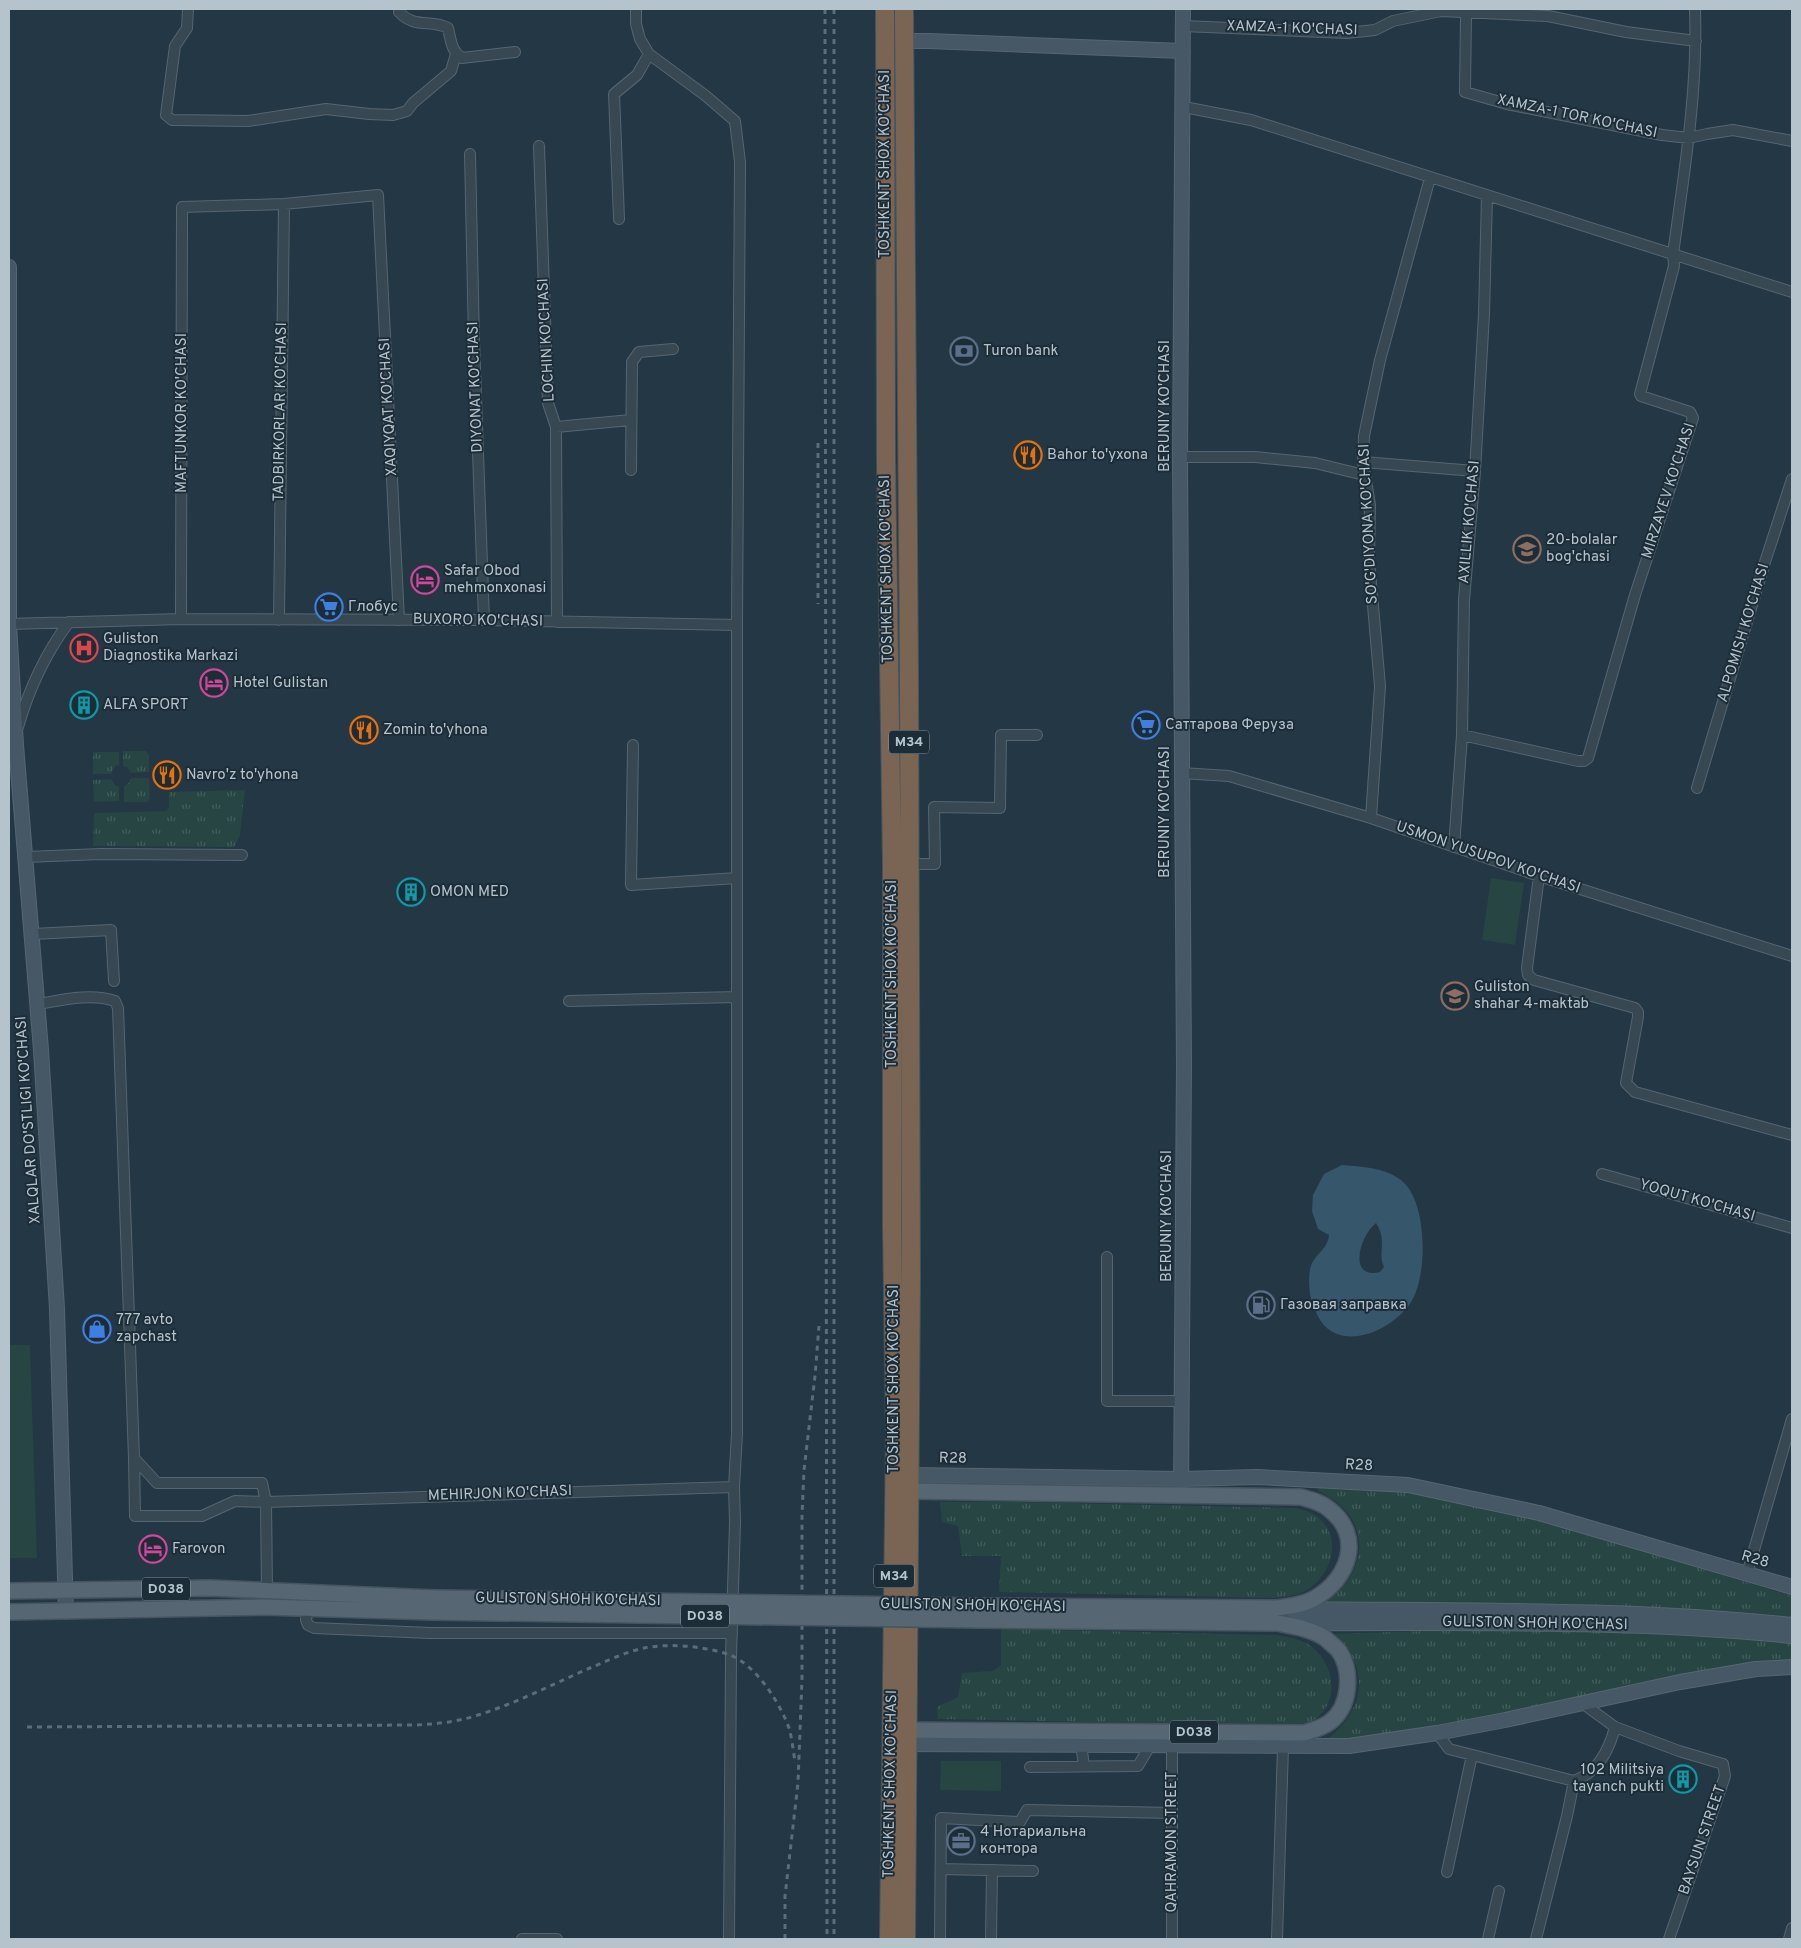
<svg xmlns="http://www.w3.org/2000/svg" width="1801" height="1948" font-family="Overpass,sans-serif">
<defs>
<pattern id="grass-tufts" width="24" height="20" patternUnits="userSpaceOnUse" patternTransform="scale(1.25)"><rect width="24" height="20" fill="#264543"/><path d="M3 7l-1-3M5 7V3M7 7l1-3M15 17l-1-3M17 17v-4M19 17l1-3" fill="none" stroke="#435e5d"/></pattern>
</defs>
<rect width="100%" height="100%" fill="#243744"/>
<path fill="url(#grass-tufts)" d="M123,751H146L149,755V772L131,773L127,767L123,766Z
M93,752H119V765L115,766L111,774H93Z
M131,778H149L150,799L147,802H124V786L130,782Z
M111,779L115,785L119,787V801L94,802L93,780Z
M245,790L240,835L234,847L93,846L94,813L166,811L169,807V792Z
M1304,1485L1411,1491L1542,1521L1792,1596V1618C1636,1602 1478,1606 1321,1605C1371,1574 1374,1516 1318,1491V1487Z
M940,1502H1018L1290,1508C1301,1509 1313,1511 1321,1520C1343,1541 1330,1578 1305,1591C1296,1596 1285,1596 1275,1598L999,1592L1001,1556H962L958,1526L942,1522Z
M1001,1629L1276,1635C1286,1637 1297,1638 1306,1643C1338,1661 1343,1712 1303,1725C1298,1726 1292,1725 1287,1726L938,1719L937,1707L958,1697L962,1673L992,1671L1001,1665Z
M1486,1629L1680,1634L1792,1642V1661L1348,1742L1325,1741C1365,1711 1373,1667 1332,1634Z"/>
<path fill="#264543" d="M1491,878L1524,883L1515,945L1482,940Z
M9,1345H30L37,1558H9Z
M941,1761H1001V1791L940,1790Z"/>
<path fill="#36566c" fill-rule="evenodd" d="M1342,1165C1362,1167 1384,1167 1401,1180C1428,1201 1428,1276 1411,1302C1391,1333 1334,1356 1316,1312C1314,1306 1311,1300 1310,1294C1309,1285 1308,1272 1312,1263C1318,1252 1328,1248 1329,1235L1318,1229L1312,1211L1313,1195L1324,1174ZM1376,1223C1388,1241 1377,1253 1384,1267L1380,1272C1347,1280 1360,1235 1376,1223Z"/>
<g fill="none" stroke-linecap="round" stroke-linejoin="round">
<g stroke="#566670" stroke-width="12">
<path id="street" d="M188,9L187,28L175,46L166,115L172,120L248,121L326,109L369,114L393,115L407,111L413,103L451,71L456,54
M400,9L399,12C415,29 431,19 448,28C451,40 451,51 462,58L515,52
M636,9V24L640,39L649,54L706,96L735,121L740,162L737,625V1433L734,1487L735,1522L731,1656L729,1939
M1466,14L1465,92L1507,104L1662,135L1689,138L1707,134L1733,130L1792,141
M1183,26L1347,33L1375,30L1393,21L1441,11L1548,16L1626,32L1696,41
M1184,107L1251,120L1792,292
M539,146L548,403L556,427L557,622
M470,154L474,341L484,620
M619,219L614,94L637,75L649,54
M556,427L631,420
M1180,457H1255L1315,463L1364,475
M1363,462L1475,471
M631,470L632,362L639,352L673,349
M181,619L182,207L284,204L378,195L399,620
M279,620L284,204
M9,624L181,619L484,620L737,625
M18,727C29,689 45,654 69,622
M1462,735L1578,761H1584L1588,758L1635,595L1693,418L1690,412L1641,396L1640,394L1674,266L1673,254C1684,173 1698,91 1695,9
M633,745L631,885L737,878
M1181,773L1229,776L1371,818L1539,876L1792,956
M1697,788L1765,562L1792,479
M1371,818L1380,686L1369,560L1370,505L1363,462L1364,436L1380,360L1430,178
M1454,847L1462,735L1464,600L1475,471L1484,314L1487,196
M26,857L101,854L242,855
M910,864H935L934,807L1000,808L1001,735H1037
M1539,876L1527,968L1528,975L1534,980L1635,1008L1638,1012V1017L1626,1083L1635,1092L1792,1135
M33,934L111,930L114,981
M569,1001L737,997
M38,1004C62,1000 91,993 115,1001L118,1008L134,1458L157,1483H262L266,1502L267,1590
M1602,1174L1792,1228
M1107,1257V1401H1181
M134,1458L135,1516H202L235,1501L266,1502L734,1487
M1747,1574L1792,1419
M315,1609L307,1613L306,1620L308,1625L314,1628L430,1633H732
M1582,1703L1615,1727L1679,1751L1723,1764L1725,1776L1669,1939
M1437,1733L1449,1749L1574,1781C1598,1772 1609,1751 1615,1727
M1081,1744L1084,1766
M1030,1767L1138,1766L1151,1744
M941,1869L1033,1871
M1447,1872L1472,1755
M522,1939H557
M940,1939L941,1818L1020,1822L1027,1810L1172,1813
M991,1939L992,1870
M1172,1939V1744
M1277,1939L1283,1747
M1488,1939L1499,1891
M1536,1939L1567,1816L1574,1781
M1789,1939L1792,1928"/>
</g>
<g stroke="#566670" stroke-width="16">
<path id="secondary" d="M904,41H928L1183,51
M9,267V624L16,745L41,1050L57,1309L66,1612
M910,1475L1181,1479L1257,1477L1408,1485L1539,1513L1792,1587
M1181,1494L1184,1066L1180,457L1183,9
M1291,1609C1458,1611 1626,1608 1792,1625
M1292,1623C1459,1624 1626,1619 1792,1636
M898,1744L1349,1746L1437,1733L1505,1720L1680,1682L1756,1669L1792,1667"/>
</g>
<g stroke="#45545f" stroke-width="18">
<path id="primary" d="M910,1491L1301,1497C1311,1500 1321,1502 1329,1509C1364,1536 1349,1579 1315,1598C1304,1605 1290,1606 1277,1608L977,1606
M9,1591L210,1588L434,1598
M9,1612L264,1607L433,1612
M896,1730L1304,1733C1313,1730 1322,1728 1330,1722C1350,1707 1353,1672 1339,1651C1336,1647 1329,1642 1325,1638C1311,1629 1293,1626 1277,1623L976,1620"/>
</g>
<g stroke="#43535d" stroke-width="20">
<path id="highway" d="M885,9L886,457L892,866V1226L895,1433L889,1939
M904,9L909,671L911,1278L906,1939"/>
</g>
<use href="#street" stroke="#384853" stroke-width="10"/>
<use href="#secondary" stroke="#465866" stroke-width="14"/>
<use href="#primary" stroke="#566773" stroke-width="15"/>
<use href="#highway" stroke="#7a6555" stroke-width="18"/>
<path stroke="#5a6d7a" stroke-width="3" stroke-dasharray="5 5" stroke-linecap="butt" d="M825,9L827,1939
M834,9V1939
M818,443V604
M27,1727L415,1725C436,1724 457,1722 478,1715C517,1703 553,1684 590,1668C607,1661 625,1652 644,1648C671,1643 704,1646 730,1655C756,1665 780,1703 789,1728C792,1738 793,1750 795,1761
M785,1939V1896L798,1783L802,1679V1515L804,1470L815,1376L819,1326"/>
<g stroke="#45545f" stroke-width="18" stroke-linecap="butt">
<path id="primary-bridge" d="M434,1598L977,1606
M433,1612L976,1620"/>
</g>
<use href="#primary-bridge" stroke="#566773" stroke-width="15"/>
</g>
<defs>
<g id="bank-ring" transform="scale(1.4375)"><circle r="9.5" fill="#1d2d38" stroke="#5c6f8a" stroke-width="1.5"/><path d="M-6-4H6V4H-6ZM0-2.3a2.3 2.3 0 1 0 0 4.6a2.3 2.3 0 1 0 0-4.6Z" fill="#5c6f8a"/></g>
<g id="restaurant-ring" transform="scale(1.4375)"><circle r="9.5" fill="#1d2d38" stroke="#e8710a" stroke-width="1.5"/><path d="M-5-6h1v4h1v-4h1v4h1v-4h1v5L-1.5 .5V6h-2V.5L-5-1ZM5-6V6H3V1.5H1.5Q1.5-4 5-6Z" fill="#e8710a"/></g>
<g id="school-ring" transform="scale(1.4375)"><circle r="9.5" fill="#1d2d38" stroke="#8d6e63" stroke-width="1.5"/><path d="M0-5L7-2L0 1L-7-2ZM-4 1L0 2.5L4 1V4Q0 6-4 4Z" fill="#8d6e63"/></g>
<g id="hotel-ring" transform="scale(1.4375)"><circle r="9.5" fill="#1d2d38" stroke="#d1479c" stroke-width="1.5"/><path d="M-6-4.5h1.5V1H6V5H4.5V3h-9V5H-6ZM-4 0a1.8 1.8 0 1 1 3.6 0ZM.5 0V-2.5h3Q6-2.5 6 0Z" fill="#d1479c"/></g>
<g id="supermarket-ring" transform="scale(1.4375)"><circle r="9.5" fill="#1d2d38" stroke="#3f7fe0" stroke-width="1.5"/><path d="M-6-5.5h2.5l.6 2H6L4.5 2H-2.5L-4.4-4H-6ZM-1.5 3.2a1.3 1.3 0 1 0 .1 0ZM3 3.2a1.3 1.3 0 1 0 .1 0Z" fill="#3f7fe0"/></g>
<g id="hospital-ring" transform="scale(1.4375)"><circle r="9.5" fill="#1d2d38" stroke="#e0444e" stroke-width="1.5"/><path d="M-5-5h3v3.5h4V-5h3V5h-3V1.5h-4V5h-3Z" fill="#e0444e"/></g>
<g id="building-ring" transform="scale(1.4375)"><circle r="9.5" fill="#1d2d38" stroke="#0f9aa8" stroke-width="1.5"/><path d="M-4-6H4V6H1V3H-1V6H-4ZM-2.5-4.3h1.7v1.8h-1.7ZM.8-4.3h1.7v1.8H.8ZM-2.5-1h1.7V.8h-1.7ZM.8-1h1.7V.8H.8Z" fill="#0f9aa8"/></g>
<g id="fuel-ring" transform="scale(1.4375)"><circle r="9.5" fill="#1d2d38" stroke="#5c6f8a" stroke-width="1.5"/><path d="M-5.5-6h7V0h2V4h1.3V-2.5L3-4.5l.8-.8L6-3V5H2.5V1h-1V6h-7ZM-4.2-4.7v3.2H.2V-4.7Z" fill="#5c6f8a"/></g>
<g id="shop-ring" transform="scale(1.4375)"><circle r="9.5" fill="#1d2d38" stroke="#3f7fe0" stroke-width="1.5"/><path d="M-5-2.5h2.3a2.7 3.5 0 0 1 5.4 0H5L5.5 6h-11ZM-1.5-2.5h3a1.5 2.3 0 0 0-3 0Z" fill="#3f7fe0"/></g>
<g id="office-ring" transform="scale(1.4375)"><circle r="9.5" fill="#1d2d38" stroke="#5c6f8a" stroke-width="1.5"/><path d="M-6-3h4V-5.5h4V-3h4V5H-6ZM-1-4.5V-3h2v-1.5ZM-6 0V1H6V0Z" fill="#5c6f8a"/></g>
</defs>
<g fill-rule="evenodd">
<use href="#bank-ring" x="964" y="351"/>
<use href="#restaurant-ring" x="1028" y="455"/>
<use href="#school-ring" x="1527" y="549"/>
<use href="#hotel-ring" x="425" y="580"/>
<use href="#supermarket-ring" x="329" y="607"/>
<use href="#hospital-ring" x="84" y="648"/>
<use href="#hotel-ring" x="214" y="683"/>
<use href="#building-ring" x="84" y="705"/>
<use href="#supermarket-ring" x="1146" y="725"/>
<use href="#restaurant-ring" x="364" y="730"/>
<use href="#restaurant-ring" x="167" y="775"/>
<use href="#building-ring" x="411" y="892"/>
<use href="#school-ring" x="1455" y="996"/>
<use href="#fuel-ring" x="1261" y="1305"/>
<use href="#shop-ring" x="97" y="1329"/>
<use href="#hotel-ring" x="153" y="1549"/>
<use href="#building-ring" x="1683" y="1779"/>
<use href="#office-ring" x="961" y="1841"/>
</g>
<g text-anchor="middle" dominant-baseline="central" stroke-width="4" stroke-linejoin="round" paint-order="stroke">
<g fill="#1d2d38" stroke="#8796a0" stroke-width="1">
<rect x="889" y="730.5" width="40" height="23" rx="4"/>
<rect x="874" y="1564.5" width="40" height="23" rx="4"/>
<rect x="142" y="1577.5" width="48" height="23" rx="4"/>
<rect x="681" y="1604.5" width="48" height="23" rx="4"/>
<rect x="1170" y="1720.5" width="48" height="23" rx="4"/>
</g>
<g font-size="14" font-weight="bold" fill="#b5c3cd">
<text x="909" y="742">M34</text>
<text x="894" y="1576">M34</text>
<text x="166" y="1589">D038</text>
<text x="705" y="1616">D038</text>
<text x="1194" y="1732">D038</text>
</g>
<g font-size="15" fill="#b5c3cd" stroke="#1d2d38">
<text transform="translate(1292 29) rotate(2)">XAMZA-1 KO'CHASI</text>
<text transform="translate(1577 117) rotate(12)">XAMZA-1 TOR KO'CHASI</text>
<text transform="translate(885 164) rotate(-90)">TOSHKENT SHOX KO'CHASI</text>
<text transform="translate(547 340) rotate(-93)">LOCHIN KO'CHASI</text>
<text transform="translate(476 387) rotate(-92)">DIYONAT KO'CHASI</text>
<text transform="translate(1165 406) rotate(-90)">BERUNIY KO'CHASI</text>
<text transform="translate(389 407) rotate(-93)">XAQIYQAT KO'CHASI</text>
<text transform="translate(281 412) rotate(-89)">TADBIRKORLAR KO'CHASI</text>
<text transform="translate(182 413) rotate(-90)">MAFTUNKOR KO'CHASI</text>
<text transform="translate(1669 491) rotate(-72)">MIRZAYEV KO'CHASI</text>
<text transform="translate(1470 522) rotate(-85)">AXILLIK KO'CHASI</text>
<text transform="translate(1369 524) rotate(-93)">SO'G'DIYONA KO'CHASI</text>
<text transform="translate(887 569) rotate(-91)">TOSHKENT SHOX KO'CHASI</text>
<text transform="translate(478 621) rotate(1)">BUXORO KO'CHASI</text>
<text transform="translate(1744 633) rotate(-73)">ALPOMISH KO'CHASI</text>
<text transform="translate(1165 812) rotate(-90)">BERUNIY KO'CHASI</text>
<text transform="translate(1488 858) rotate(19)">USMON YUSUPOV KO'CHASI</text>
<text transform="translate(892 974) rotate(-90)">TOSHKENT SHOX KO'CHASI</text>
<text transform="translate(29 1120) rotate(-94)">XALQLAR DO'STLIGI KO'CHASI</text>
<text transform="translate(1697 1201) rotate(16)">YOQUT KO'CHASI</text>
<text transform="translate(1167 1216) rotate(-90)">BERUNIY KO'CHASI</text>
<text transform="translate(894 1379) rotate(-90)">TOSHKENT SHOX KO'CHASI</text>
<text transform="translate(953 1459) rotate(1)">R28</text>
<text transform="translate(1359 1466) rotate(3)">R28</text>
<text transform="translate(500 1494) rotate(-2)">MEHIRJON KO'CHASI</text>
<text transform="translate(1755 1560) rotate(16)">R28</text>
<text transform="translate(568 1600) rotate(1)">GULISTON SHOH KO'CHASI</text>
<text transform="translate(973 1606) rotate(1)">GULISTON SHOH KO'CHASI</text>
<text transform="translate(1535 1624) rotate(1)">GULISTON SHOH KO'CHASI</text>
<text transform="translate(891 1784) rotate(-89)">TOSHKENT SHOX KO'CHASI</text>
<text transform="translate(1703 1840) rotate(-71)">BAYSUN STREET</text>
<text transform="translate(1172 1842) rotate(-90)">QAHRAMON STREET</text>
</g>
<g font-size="15" fill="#b5c3cd" stroke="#1d2d38" text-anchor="start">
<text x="983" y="351">Turon bank</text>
<text x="1047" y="455">Bahor to'yxona</text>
<text x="1546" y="540">20-bolalar<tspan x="1546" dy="17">bog'chasi</tspan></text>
<text x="444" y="571">Safar Obod<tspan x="444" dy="17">mehmonxonasi</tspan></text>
<text x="348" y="607">Глобус</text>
<text x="103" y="639">Guliston<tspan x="103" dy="17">Diagnostika Markazi</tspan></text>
<text x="233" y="683">Hotel Gulistan</text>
<text x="103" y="705">ALFA SPORT</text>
<text x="1165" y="725">Саттарова Феруза</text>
<text x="383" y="730">Zomin to'yhona</text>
<text x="186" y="775">Navro'z to'yhona</text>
<text x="430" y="892">OMON MED</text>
<text x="1474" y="987">Guliston<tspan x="1474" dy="17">shahar 4-maktab</tspan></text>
<text x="1280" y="1305">Газовая заправка</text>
<text x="116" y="1320">777 avto<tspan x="116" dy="17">zapchast</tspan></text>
<text x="172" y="1549">Farovon</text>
<text x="1664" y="1770" text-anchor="end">102 Militsiya<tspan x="1664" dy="17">tayanch pukti</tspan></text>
<text x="980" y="1832">4 Нотариальна<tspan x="980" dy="17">контора</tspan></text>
</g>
</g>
<rect width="1801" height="1948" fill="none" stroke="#b5c3cd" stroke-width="20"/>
</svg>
